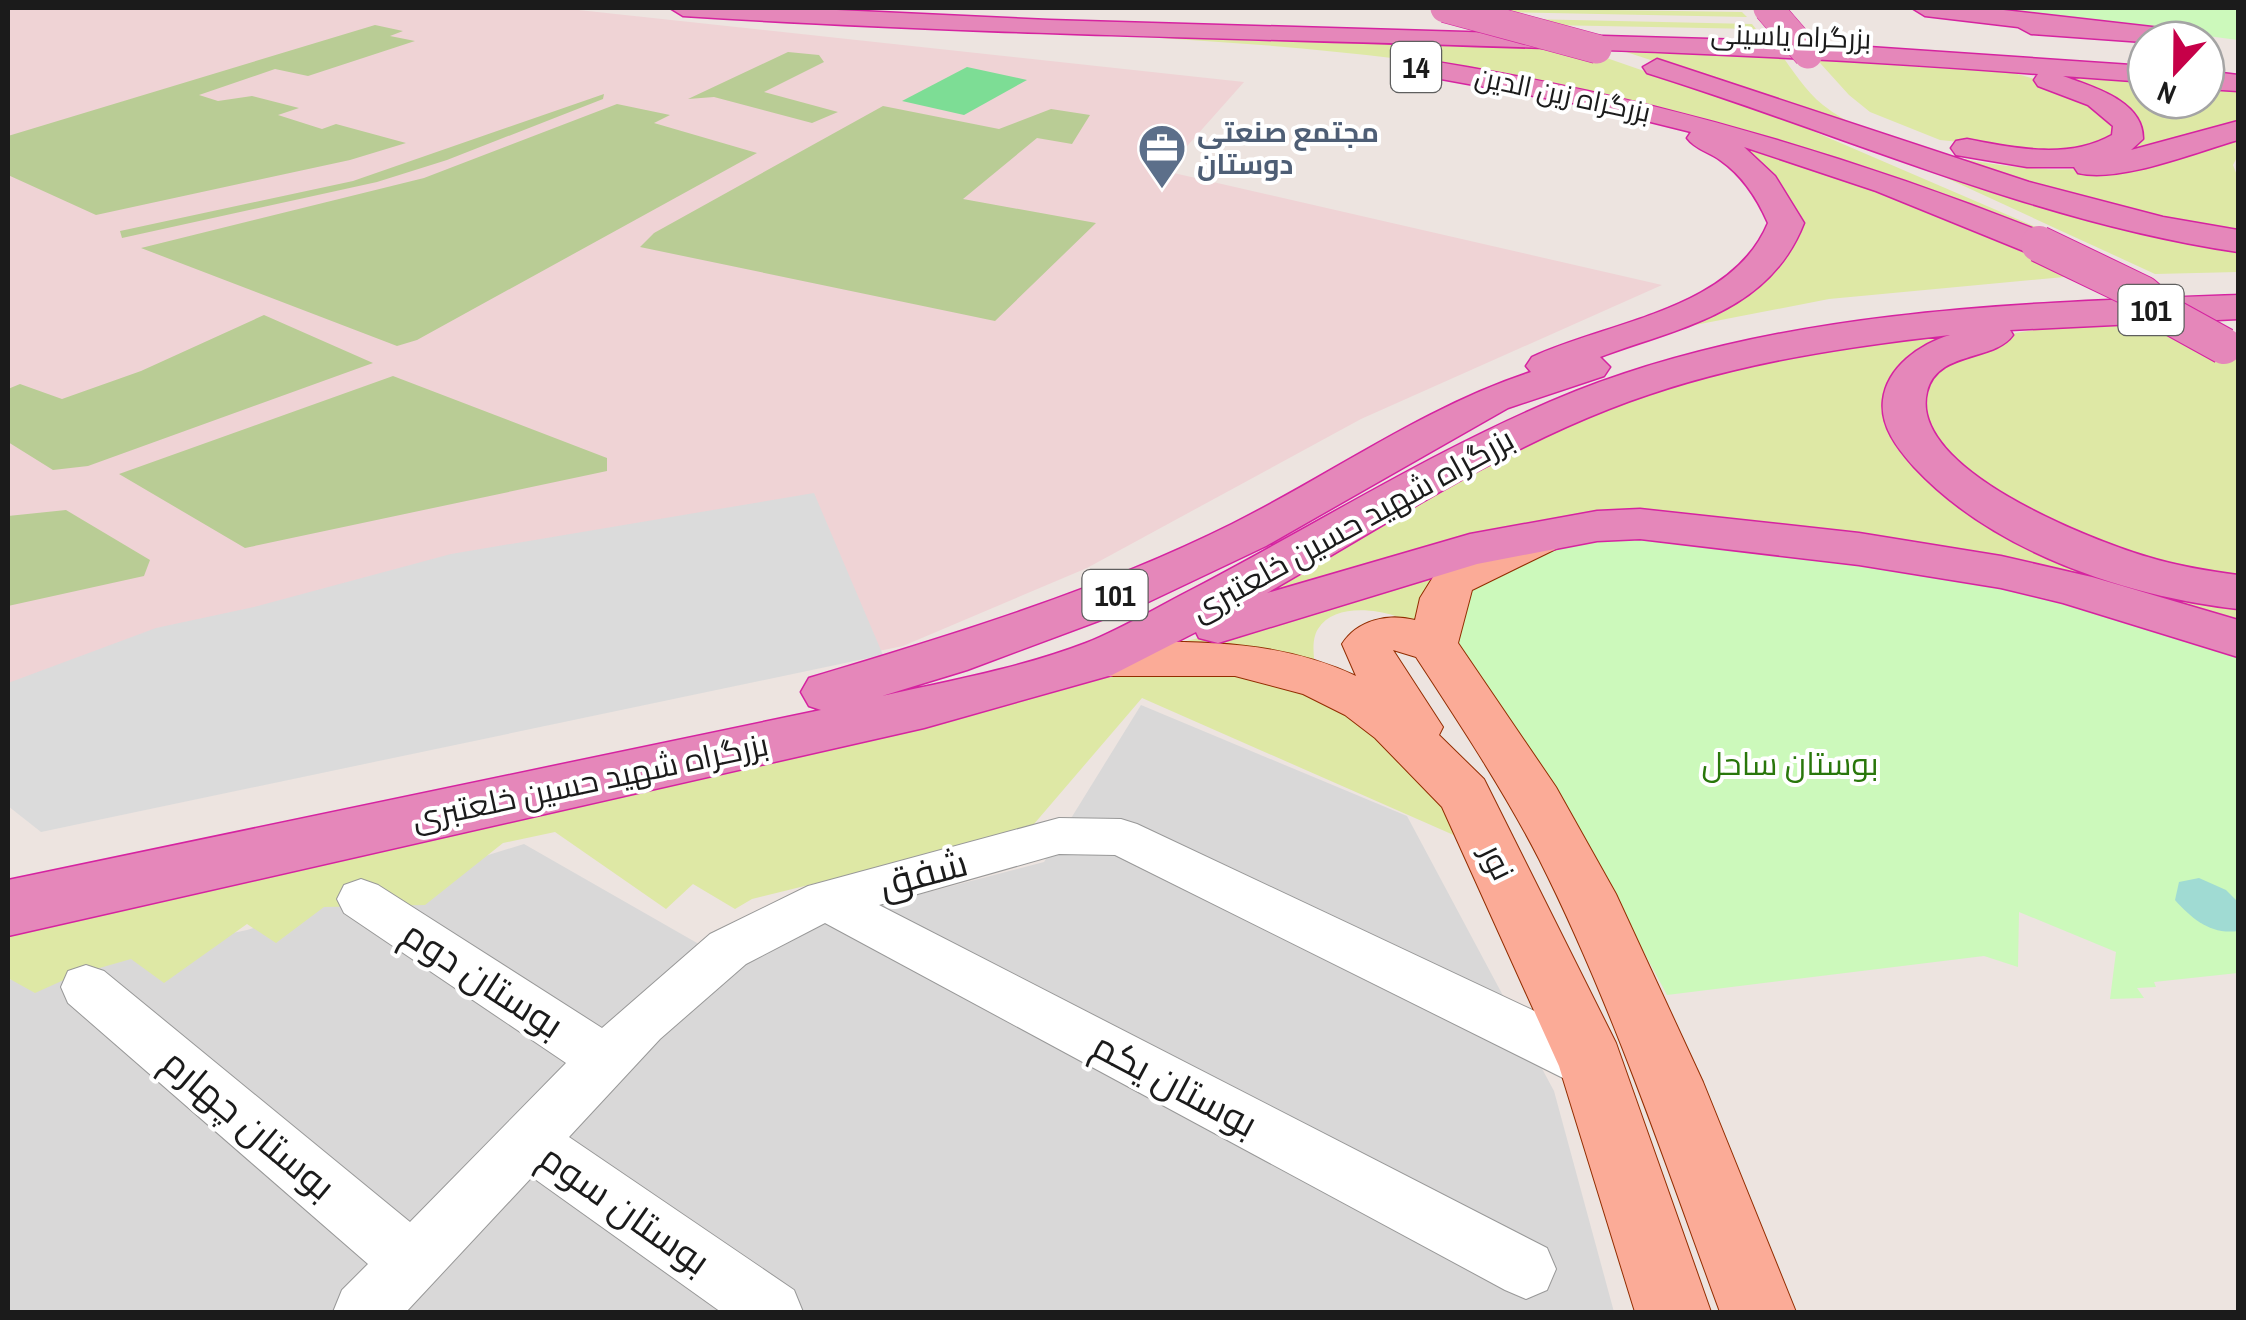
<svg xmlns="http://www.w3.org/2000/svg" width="2246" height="1320" font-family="'Archivo Narrow',Cairo,sans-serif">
<rect width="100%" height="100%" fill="#ede4e0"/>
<path fill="#d9d8d8" d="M1141,705L1407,816L1554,1091L1614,1312H8V980L247,930L524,844L739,967L825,919L1044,862Z"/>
<path fill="#efd3d5" d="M8,8H560L1244,82L1165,171L1662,285L1361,419L1087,568L903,646L75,817L8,787Z"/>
<path fill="#dee8a5" d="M1482,8L1742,12L1747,17L1499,12Z
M1528,19L1752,24L1756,29L1548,25Z
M902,24L1575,47L1794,123L2073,243C1906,183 1741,122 1566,86C1348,41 1124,37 902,24Z
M1614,48L1779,52C1793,70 1805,91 1823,105C1879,150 2010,173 2081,169C2133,167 2189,149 2238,135V155L2233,165L2238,178V237L2123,215Z
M1811,53L2003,70L2073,90L2123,134L2074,154L1940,140L1870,112L1849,95Z
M2014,69L2146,77V100H2206V83L2238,86V127L2113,160L2135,138L2052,78Z
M1711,136C1837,174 1956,220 2075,276L1829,299L1664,331C1717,307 1783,292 1798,229Z
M1916,164L2194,239L2238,246V272L2155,274Z
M2175,321L2238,357V588L2184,578L2074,543L1927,442L1922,377L1979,344L2016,333L2065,325Z
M2024,322L1927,353L1916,451L2192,591L2238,600V632L2128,599L1734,526L1269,603L1261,593C1391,526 1513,438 1652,392C1773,351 1899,338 2024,322Z
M1488,552L1421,629C1399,611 1337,598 1318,629C1311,640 1314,656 1315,668L1128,656L1222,632Z
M1242,668L1389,729L1465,840L1142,698L1028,831L752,899L735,909L693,884L666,909L555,832L503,843L425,905L324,907L276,943L247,924L164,983L131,959L75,975L35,993L8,978V923L1098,675Z"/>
<path fill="#b9cc95" d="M375,25L403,31L390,36L415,41L308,76L275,69L199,95L218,101L252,96L299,108L278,115L322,129L336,124L406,143L350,160L96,215L8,175V136Z
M788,52L819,55L824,62L764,92L838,112L812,123L714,97L688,99Z
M604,94L603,99L447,160L377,182L122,238L120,231L353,181Z
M617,104L670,115L654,123L757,153L417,340L397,346L141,248L424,178Z
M883,106L999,129L1051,109L1090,115L1072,144L1037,138L963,199L1096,223L995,321L640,247L654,233Z
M264,315L373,363L88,466L53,470L8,442V389L20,384L62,399L141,371Z
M393,376L607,458V471L245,548L119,474Z
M66,510L150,560L144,576L8,606V516Z"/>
<path fill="#ccf9bb" d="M1994,8H2238V40Z
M1607,531L1947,568L2168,624L2238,647V973L2154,982L2156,987L2137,988L2144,998L2110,999L2116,952L2019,912L2018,967L1984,956L1667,995L1553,783L1453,638L1461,592L1521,555Z"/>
<path fill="#7ddd95" d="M967,67L1027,80L964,115L902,101Z"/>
<path fill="#dbdbdb" d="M814,493L883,655L41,832L8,806V683L156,628L254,607L451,554Z"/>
<path fill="#a0dbd3" d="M2199,878L2226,890L2238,902V931C2211,935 2192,919 2175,900L2179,882Z"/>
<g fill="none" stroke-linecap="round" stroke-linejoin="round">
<g stroke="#989898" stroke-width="2">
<path id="minor" d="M1059,818L1121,819L1137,824L1611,1047L1619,1065L1611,1083L1592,1090L1573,1083L1115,855L1059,854L879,905L1547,1248L1556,1269L1547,1290L1526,1299L1505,1290L825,923L746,964L660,1039L569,1137L794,1290L803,1312H721L532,1177L406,1312H333L342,1290L368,1264L68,1003L61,987L68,971L86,965L104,971L410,1222L566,1063L344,913L337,899L344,885L361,879L378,885L602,1028L710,934L808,886Z"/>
</g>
<g stroke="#922d00" stroke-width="2">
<path id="major" d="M1546,522L1562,526L1568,536L1562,546L1472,590L1458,643L1556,787L1616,894L1703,1082L1796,1312H1720C1664,1160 1612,1004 1539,859C1503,789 1459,723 1416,657L1393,650L1443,727L1439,735L1484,779L1616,1043L1711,1312H1635L1559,1066L1442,807L1375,738L1345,715L1303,694L1235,676H1100L1082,671L1075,659L1082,647L1100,642C1188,642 1274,637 1356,676L1342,644C1357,620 1388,613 1415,620L1420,598L1438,569Z"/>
</g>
<g stroke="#d523a0" stroke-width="3">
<path id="highway" d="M670,8H794L1049,20L1781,41L2146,66V82L2063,76C2093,87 2144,101 2143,139L2131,150L2238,121V140C2196,152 2120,183 2078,173L2074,167H2027L1956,155L1951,148L1956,141L1967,139C2014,148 2068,160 2112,135L2113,126L2088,105L2038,86L2034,80L2038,74C1588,38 1134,45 683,16Z
M1912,8H1986L2196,32L2209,40L2206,45V40L2143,42L2031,34L2018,27L1925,16Z
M1418,59C1637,93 1846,153 2052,236L2057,244L2052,252L2039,255L2026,252L1876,191L1744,147L1775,176L1804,223C1769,313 1681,327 1600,357L1610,367L1604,376L1508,408L1266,546L1144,604L967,670L882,696C949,681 1021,668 1086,643C1121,629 1154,609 1187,592C1316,525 1441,445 1576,391C1785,309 2016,303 2238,295V319L2010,330L2013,335C1994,362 1937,350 1927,392C1908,469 2091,540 2148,557C2177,566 2208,571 2238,575V609C2126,596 1993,552 1914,467C1897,448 1880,426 1883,400C1887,367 1920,344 1950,335C1833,348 1719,366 1609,409C1489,456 1379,529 1267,593L1470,534L1597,511L1640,509L1859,533L2001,556L2092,577L2238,620V657L2063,603L2001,588L1859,565L1640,539L1597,541L1477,564L1218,643L1199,638L1196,632L1112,675L924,728L8,936V880L821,710L809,706L801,692L809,678C953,635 1097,591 1232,524C1332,474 1424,407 1531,372L1526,366L1532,357C1610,321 1732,310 1768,223C1757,198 1743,176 1720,160C1709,152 1695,149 1687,138L1691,132L1578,104L1408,73L1404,67Z
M1657,59L2029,182L2163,217L2238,230V252C2034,222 1843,134 1647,73L1643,67Z
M2206,71L2238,75V91L2206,89Z"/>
</g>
<use href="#minor" fill="#fff" fill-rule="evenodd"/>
<use href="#major" fill="#fbab97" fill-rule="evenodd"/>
<use href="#highway" fill="#e587ba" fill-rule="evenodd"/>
<g stroke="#d523a0" stroke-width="30" stroke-linecap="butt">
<path id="highway-bridge-far1" d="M1445,8L1597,49
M1768,8L1808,54"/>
</g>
<g stroke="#d523a0" stroke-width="38" stroke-linecap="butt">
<path id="highway-bridge" d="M2039,244L2143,294L2166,314L2224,346"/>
</g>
<use href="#highway-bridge-far1" stroke="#e587ba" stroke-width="29"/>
<use href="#highway-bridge" stroke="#e587ba" stroke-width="36"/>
</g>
<defs>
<g id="office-pin" transform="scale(2.5)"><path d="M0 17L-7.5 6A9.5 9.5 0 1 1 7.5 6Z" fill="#5c6f8a" stroke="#fff"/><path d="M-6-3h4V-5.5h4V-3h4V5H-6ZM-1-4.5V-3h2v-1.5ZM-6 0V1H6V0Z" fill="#fff"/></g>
</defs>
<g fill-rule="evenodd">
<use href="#office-pin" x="1162" y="148"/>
</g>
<g text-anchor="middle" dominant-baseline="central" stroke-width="8" stroke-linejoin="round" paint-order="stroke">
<g font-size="28" fill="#1b1b1b" stroke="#fff">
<text transform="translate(1791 36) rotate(2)">بزرگراه یاسینی</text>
<text transform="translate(1563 94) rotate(12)">بزرگراه زین الدین</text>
</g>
<g font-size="28" font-weight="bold" fill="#4e5e75" stroke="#fff" text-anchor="start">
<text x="1197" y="132">مجتمع صنعتی<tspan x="1197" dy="32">دوستان</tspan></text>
</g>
<g fill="#fff" stroke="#5f5f5f" stroke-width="2.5">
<rect x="1391" y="42" width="50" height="50" rx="8"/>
<rect x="2118.5" y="285" width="65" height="50" rx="8"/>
<rect x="1082.5" y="570" width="65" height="50" rx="8"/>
</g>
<g font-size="30" font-weight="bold" fill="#1b1b1b">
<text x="1416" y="67">14</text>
<text x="2151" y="310">101</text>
<text x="1115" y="595">101</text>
</g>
<g font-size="32" fill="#1b1b1b" stroke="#fff">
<text transform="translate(1352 524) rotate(-29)">بزرگراه شهید حسین خلعتبری</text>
<text transform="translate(590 781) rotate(-12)">بزرگراه شهید حسین خلعتبری</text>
<text transform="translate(1498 862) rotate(64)">نور</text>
</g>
<g font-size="32" fill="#29770b" stroke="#fff">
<text x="1790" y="763">بوستان ساحل</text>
</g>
<g font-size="38" fill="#1b1b1b" stroke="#fff">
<text transform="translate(923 873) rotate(-15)">شفق</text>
<text transform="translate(483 979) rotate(33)">بوستان دوم</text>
<text transform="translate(1175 1084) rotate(28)">بوستان یکم</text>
<text transform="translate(249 1124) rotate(40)">بوستان چهارم</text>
<text transform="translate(625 1209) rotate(35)">بوستان سوم</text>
</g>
</g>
<rect width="2246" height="1320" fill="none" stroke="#1b1b1b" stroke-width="20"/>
<g transform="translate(2176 70) rotate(202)"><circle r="48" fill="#ffffff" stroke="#a4a4a4" stroke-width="2.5"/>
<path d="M0-8L18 38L0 25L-18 38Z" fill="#c60048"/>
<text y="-15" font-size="28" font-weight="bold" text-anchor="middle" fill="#1b1b1b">N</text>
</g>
</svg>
